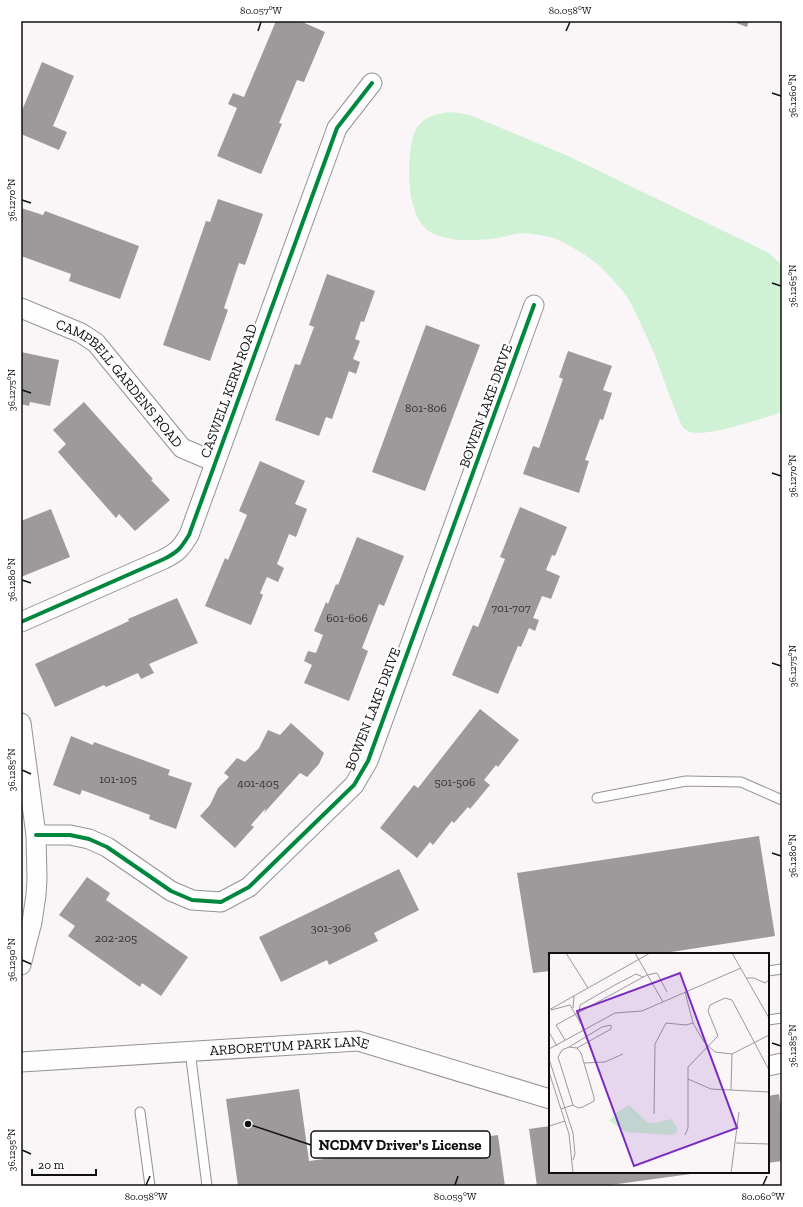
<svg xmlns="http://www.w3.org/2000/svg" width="803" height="1207" font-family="'Zilla Slab',serif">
<rect width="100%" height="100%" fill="#faf5f7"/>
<path fill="#cff1d4" d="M451,112L470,115L568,156L769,253L782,265V412C765,417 700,441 686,430C682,428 680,421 678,417C669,396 662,374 654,353C647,337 637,315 629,300C623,290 613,280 605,271C596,261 569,244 556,239C549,236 533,234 525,233C517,233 507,236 498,238C478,241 442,243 426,229C418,222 415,211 412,201C408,184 408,154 413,137C418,118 434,114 451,112Z"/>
<path fill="#9e9a9c" d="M276,21H300L325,32L304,82L297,80L279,123L282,124L261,174L217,156L237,108L228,104L233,93L244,97Z
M731,21H749L747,27Z
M42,62L74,76L53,126L67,132L59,150L21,134V113Z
M218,199L263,214L245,265L239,263L224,308L228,310L210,361L163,345L206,221L210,222Z
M21,208L43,215L45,211L139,246L120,299L69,281L71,274L21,256Z
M327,274L375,291L364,322L361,321L355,339L360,341L353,359L360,362L356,374L349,371L332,419L326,417L319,436L275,420L295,364L300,365L314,327L309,325Z
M426,325L480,345L425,491L372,472Z
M568,351L612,366L603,390L612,393L603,420L600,419L585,460L589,461L579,493L523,474L533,446L539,448L563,379L559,377Z
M21,352L59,360L50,406L30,402L29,406L21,404Z
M84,402L153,479L151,480L170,500L135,531L119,514L116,518L58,452L66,444L53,430Z
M260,461L305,481L295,504L307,509L296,537L289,534L277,564L284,568L278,582L267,577L260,593L263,595L251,625L205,606L225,558L228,560L247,515L239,511Z
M520,507L567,527L555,556L552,555L546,570L560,576L551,599L542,596L533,618L539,620L535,631L529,628L521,647L518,646L498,694L452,675L473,625L478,627L505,559L500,557Z
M51,509L70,557L21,577V521Z
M357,537L404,556L384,606L379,604L362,648L368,651L349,701L304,683L312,665L304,661L308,651L316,653L323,635L314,631L326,602L328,604L336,584L338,585Z
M177,598L198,643L149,664L154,673L141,679L138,673L106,687L104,685L55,707L35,664L129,621L128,619Z
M480,709L519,740L498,767L496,765L484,780L490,785L470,809L468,807L454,823L452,821L433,845L430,842L417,858L380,828L414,785L418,788Z
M291,723L324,753L319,764L307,777L300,773L264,813L266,808L251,825L254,827L235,848L200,816L210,805L218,788L229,777L224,773L237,758L245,762L259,748L268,730L280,735Z
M71,736L93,745L94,742L170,770L168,775L192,783L176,829L149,819L150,815L82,790L80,795L53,785Z
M759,836L775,936L658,954H550V971L533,973L517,873Z
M399,869L419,910L374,933L378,941L329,965L327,960L281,982L259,937Z
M87,877L110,893L106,900L188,957L161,996L142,983L140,987L68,936L75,926L59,915Z
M299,1089L309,1161L498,1135L505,1186H238L226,1099Z
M779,1094L782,1116V1161L768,1163V1096Z
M550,1126V1172H698V1173L603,1186H537L529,1129Z"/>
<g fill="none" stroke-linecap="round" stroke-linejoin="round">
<g stroke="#959393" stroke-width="11">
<path id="lane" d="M597,798L686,781L741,782L782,800
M768,971L782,969
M768,1020L782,1018
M190,1051L207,1186
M140,1112L150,1186"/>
</g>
<g stroke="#959393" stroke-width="21">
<g id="street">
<path id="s1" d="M21,308L81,333L96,343L182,448L215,462"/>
<path d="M21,622L164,559C178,552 181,548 189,535L337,128L372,83"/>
<path d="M21,723L36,835L37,879L36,895L32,922L21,965"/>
<path d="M36,835H70L89,839L107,847L171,891L192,900L221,902L249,887L354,785L368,761L534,305"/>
<path id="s2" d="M21,1062L358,1041L550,1099"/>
<path d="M768,1066L782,1063"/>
</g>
</g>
<use href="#lane" stroke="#fefefe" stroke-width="9"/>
<use href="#street" stroke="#fefefe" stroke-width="19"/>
<g stroke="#fff" stroke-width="6">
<path id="cycleway" d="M21,622L164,559C178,552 181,548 189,535L337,128L372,83
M36,835H70L89,839L107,847L171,891L192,900L221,902L249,887L354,785L368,761L534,305"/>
</g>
<use href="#cycleway" stroke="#00873e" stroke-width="4"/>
</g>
<path fill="none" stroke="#0f0f0f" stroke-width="1.5" d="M258,31L261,22M566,31L570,22M772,93L781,96M22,200L31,203M772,283L781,286M22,390L31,393M772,473L781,476M22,580L31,583M772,663L781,666M22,770L31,774M772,853L781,856M22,960L31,964M772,1043L781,1046M22,1150L31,1154M146,1185L150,1176M455,1185L458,1176M763,1185L767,1176"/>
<g text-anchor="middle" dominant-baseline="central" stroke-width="4" stroke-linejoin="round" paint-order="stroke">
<g font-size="12" fill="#333232">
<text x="426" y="408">801-806</text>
<text x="511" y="608">701-707</text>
<text x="347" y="618">601-606</text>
<text x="118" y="779">101-105</text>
<text x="455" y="782">501-506</text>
<text x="258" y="783">401-405</text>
<text x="331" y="928">301-306</text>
<text x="116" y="938">202-205</text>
</g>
<g font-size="14" fill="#0f0f0f" stroke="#fff">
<text stroke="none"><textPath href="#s1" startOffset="127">CAMPBELL GARDENS ROAD</textPath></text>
<text transform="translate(229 391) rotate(-70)">CASWELL KERN ROAD</text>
<text transform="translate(486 406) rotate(-70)">BOWEN LAKE DRIVE</text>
<text transform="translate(373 709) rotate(-69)">BOWEN LAKE DRIVE</text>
<text stroke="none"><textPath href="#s2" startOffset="269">ARBORETUM PARK LANE</textPath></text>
</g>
</g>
<g transform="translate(549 953)">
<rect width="220" height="220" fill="#faf5f7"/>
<path d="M80,152L98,169L105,170L123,166L128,175V180L122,182L77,179L60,168L67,160Z" fill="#cff1d4"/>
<path fill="none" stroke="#9c999a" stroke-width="1" d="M17,0L39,35M86,0L114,49M183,0L220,65M198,25H205L216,30L220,27M136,39L144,70L155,89L166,99L183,101L220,82M24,55L25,43M0,57L101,0M2,57L21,52L35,76M30,60L31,52L64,33L87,21L94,24M0,79L8,93M16,87L7,72L98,22L108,20L118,39M20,94L53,74L62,72V76L28,95M0,96L66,60L93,58L192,15M0,106L24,180L26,201L24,207M35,110L56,109L74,101M0,119L20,181L24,220M139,126L162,136L220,139M182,137L183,101M12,156L24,152L29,155L34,154L45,148V144L32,100L28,95L20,94L13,97L9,104L24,152M105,161L106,91L117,70L137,72L144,70M0,173L16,168M136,182L139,175V114L169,83L159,58L161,52L176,45L183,47L220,117M187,190L220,191M182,220L190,159"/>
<path fill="#7b2cbf" fill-opacity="0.15" stroke="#7b2cbf" stroke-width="2" d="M131,20L188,175L85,213L28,58Z"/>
<rect width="220" height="220" fill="none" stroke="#0f0f0f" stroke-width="2"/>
</g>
<path fill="none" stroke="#0f0f0f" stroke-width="1.5" d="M248 1124L311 1145"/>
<circle fill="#0f0f0f" stroke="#fff" stroke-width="1.5" cx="248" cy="1124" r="4"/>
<rect fill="#fff" stroke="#0f0f0f" stroke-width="1.5" x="311" y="1131" width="179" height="27" rx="4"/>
<g font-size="15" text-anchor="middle" font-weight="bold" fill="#0f0f0f">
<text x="400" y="1150">NCDMV Driver's License</text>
</g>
<rect width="803" height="1207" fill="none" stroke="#ffffff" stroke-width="44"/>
<path d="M32 1169v6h64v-6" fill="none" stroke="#0f0f0f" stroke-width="2"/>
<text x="38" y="1169" font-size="12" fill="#0f0f0f" stroke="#ffffff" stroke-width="3" paint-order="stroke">20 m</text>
<rect x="22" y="22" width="759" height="1163" fill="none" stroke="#0f0f0f" stroke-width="1.5"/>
<g font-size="10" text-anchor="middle" fill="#0f0f0f">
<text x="261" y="14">80.057°W</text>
<text x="570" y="14">80.058°W</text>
<text transform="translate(792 96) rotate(-90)" y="4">36.1260°N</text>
<text transform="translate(11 200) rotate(-90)" y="4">36.1270°N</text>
<text transform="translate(792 286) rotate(-90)" y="4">36.1265°N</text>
<text transform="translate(11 390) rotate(-90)" y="4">36.1275°N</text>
<text transform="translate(792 476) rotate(-90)" y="4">36.1270°N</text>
<text transform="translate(11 580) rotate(-90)" y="4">36.1280°N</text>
<text transform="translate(792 666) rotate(-90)" y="4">36.1275°N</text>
<text transform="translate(11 770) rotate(-90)" y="4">36.1285°N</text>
<text transform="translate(792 856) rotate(-90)" y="4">36.1280°N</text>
<text transform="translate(11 960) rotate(-90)" y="4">36.1290°N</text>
<text transform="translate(792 1046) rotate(-90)" y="4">36.1285°N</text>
<text transform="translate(11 1150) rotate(-90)" y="4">36.1295°N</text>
<text x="146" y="1200">80.058°W</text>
<text x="455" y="1200">80.059°W</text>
<text x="763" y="1200">80.060°W</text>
</g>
</svg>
